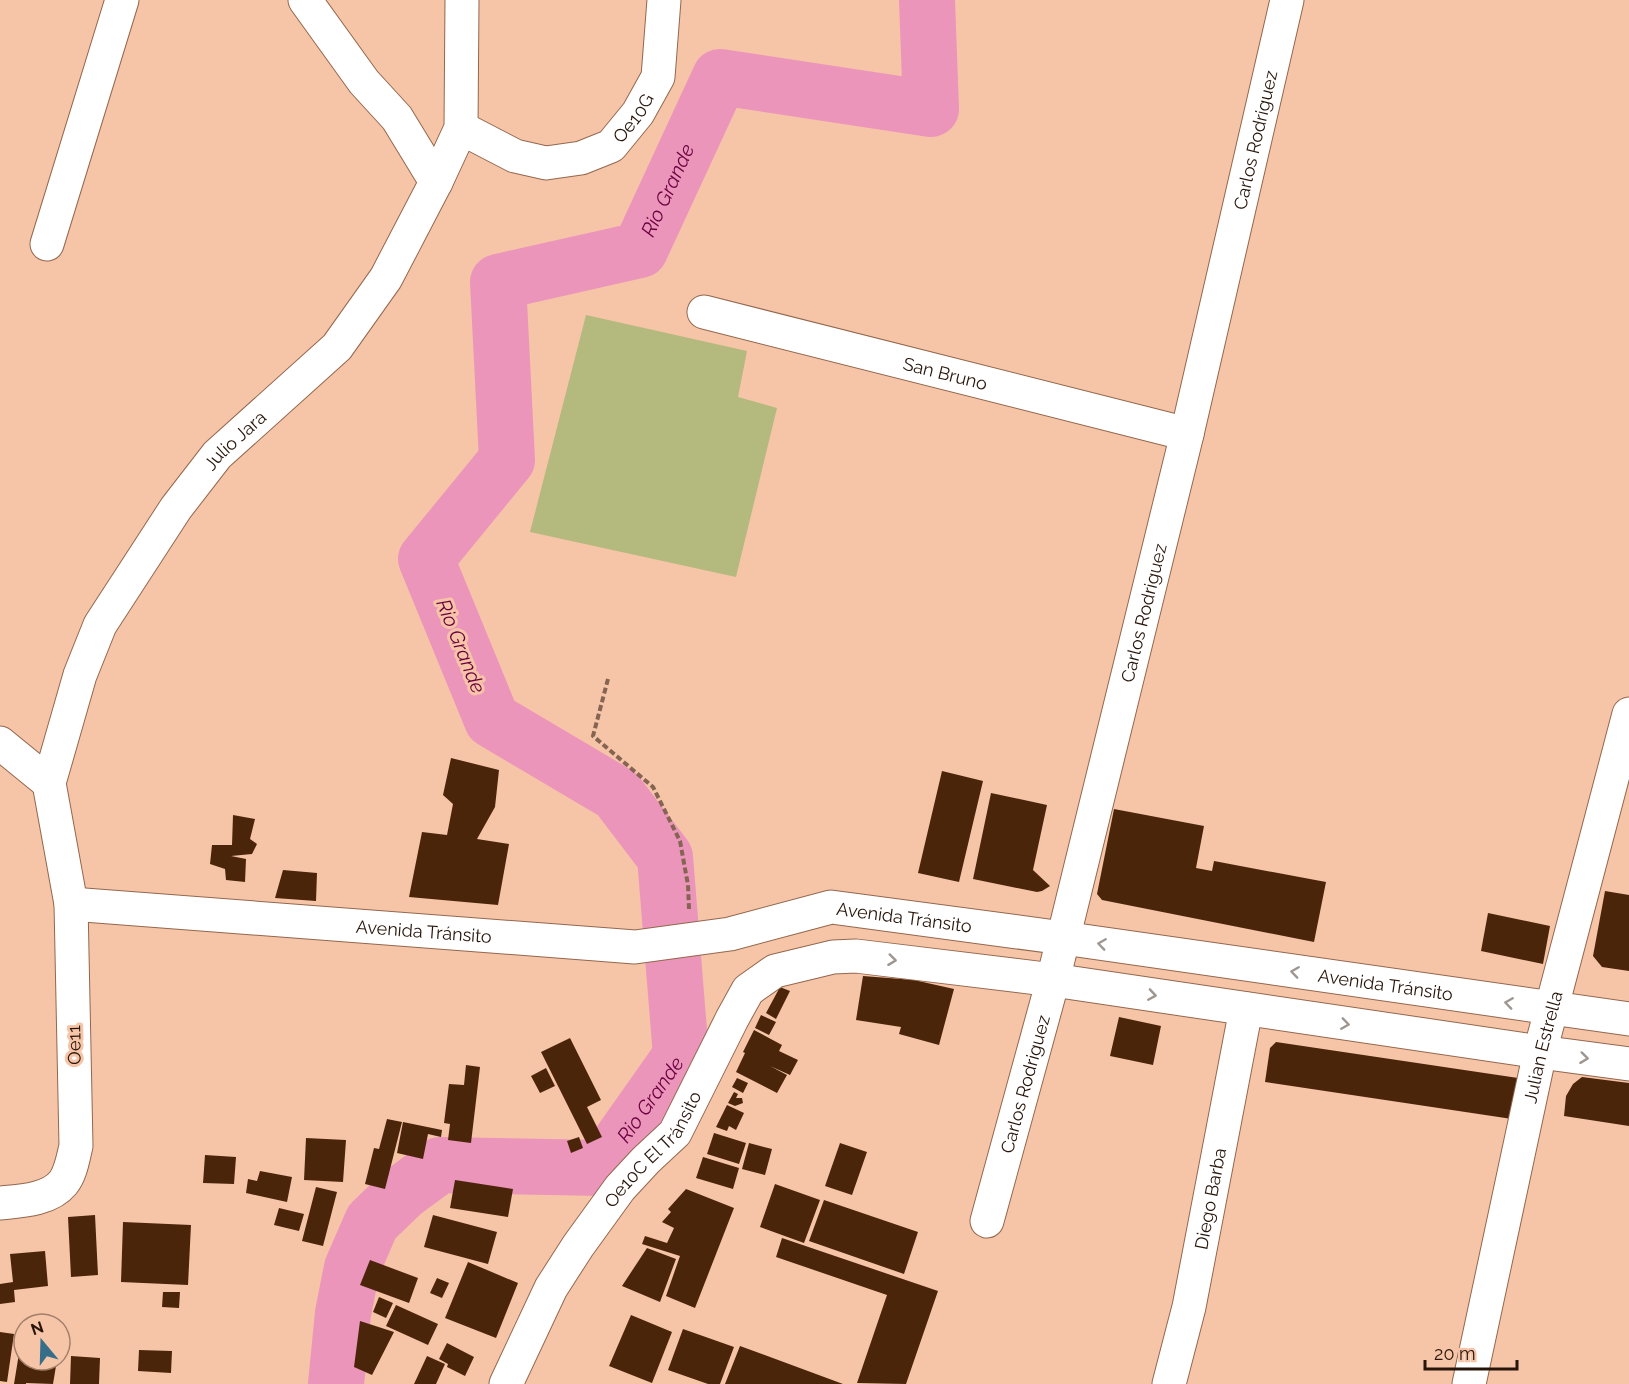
<svg xmlns="http://www.w3.org/2000/svg" width="1629" height="1384" font-family="Raleway,sans-serif">
<rect width="100%" height="100%" fill="#f6c5a8"/>
<path fill="#b4b97d" d="M586,315L747,351L738,397L777,408L736,577L530,532Z"/>
<g fill="none" stroke-linecap="round" stroke-linejoin="round">
<path stroke="#ec95bb" stroke-width="56" id="s1" d="M336,1384L343,1313L352,1268L372,1222L402,1193L440,1165L602,1168L681,1056L665,857L617,794L492,720L426,559L507,460L498,282L640,250L720,77L931,109L927,0"/>
</g>
<path fill="#4b250a" d="M451,758L499,770L495,807L477,839L509,844L498,905L409,897L422,832L447,835L453,804L443,795Z
M942,771L983,781L959,882L918,873Z
M991,793L1047,805L1033,870L1050,886L1042,891L1037,892L973,879Z
M1114,809L1204,826L1196,868L1212,871L1214,861L1326,882L1314,942L1102,900L1097,894Z
M233,815L255,819L250,839L257,844L252,854L231,856L246,859L245,882L226,880L225,869L210,864L212,845H232Z
M283,870L317,873L316,901L275,898Z
M1605,891L1629,895V971L1602,967L1593,956Z
M1488,913L1550,926L1543,964L1481,951Z
M863,976L914,980L954,989L939,1045L899,1034L901,1027L856,1020Z
M780,987L790,991L776,1019L766,1013Z
M761,1015L776,1022L769,1035L755,1028Z
M1119,1017L1161,1026L1153,1065L1110,1056Z
M754,1030L782,1045L779,1051L798,1060L790,1075L770,1066L787,1075L777,1093L736,1072L745,1053L743,1052Z
M570,1038L601,1100L587,1107L602,1137L587,1144L541,1052Z
M1276,1042L1518,1078L1512,1119L1265,1082L1270,1048Z
M466,1065L480,1067L471,1143L448,1140L450,1124L444,1123L449,1084L464,1085Z
M546,1068L555,1086L540,1093L531,1076Z
M1582,1077L1629,1083V1126L1564,1116L1566,1096L1573,1084Z
M737,1078L748,1083L743,1093L732,1087Z
M734,1092L738,1094L736,1098H742L743,1103L735,1106L728,1103Z
M727,1105L744,1113L736,1130L729,1126L727,1131L716,1127Z
M387,1119L402,1122L385,1189L365,1184L374,1148L379,1149Z
M403,1122L442,1130L441,1137L428,1134L423,1159L397,1153Z
M714,1133L746,1143L739,1164L707,1154Z
M579,1137L583,1148L571,1153L567,1141Z
M306,1138L346,1140L343,1182L304,1180Z
M749,1143L772,1149L765,1175L742,1169Z
M840,1143L867,1152L852,1195L825,1186Z
M205,1155L236,1157L234,1184L203,1183Z
M703,1157L739,1168L733,1189L696,1178Z
M260,1171L292,1177L287,1202L246,1193L248,1179L257,1181Z
M455,1180L513,1189L508,1217L450,1208Z
M775,1184L820,1200L804,1243L760,1227Z
M316,1187L337,1192L323,1246L302,1241Z
M686,1189L734,1208L695,1308L666,1296L680,1256L642,1244L645,1236L667,1243L674,1228L662,1222L671,1212L668,1209Z
M824,1200L918,1232L904,1274L809,1241Z
M279,1208L304,1214L299,1231L274,1225Z
M95,1215L98,1275L71,1277L68,1217Z
M433,1215L497,1232L488,1264L424,1247Z
M123,1222L191,1225L188,1285L121,1282Z
M782,1238L938,1291L906,1384L857,1383L887,1295L776,1257Z
M647,1248L676,1259L660,1302L622,1286Z
M45,1251L48,1286L14,1290L15,1302L0,1304V1284L13,1282L10,1254Z
M370,1260L418,1278L409,1303L360,1285Z
M468,1262L518,1283L496,1338L445,1318Z
M437,1278L449,1283L442,1298L430,1293Z
M163,1292H180L179,1308L162,1307Z
M379,1297L393,1303L386,1318L373,1312Z
M396,1305L438,1324L428,1345L386,1326Z
M631,1315L672,1332L652,1383L609,1366Z
M360,1321L394,1332L372,1375L354,1367Z
M683,1329L734,1347L720,1384H708L668,1370Z
M0,1332L14,1334L7,1382L0,1381Z
M21,1341H24V1360H57L53,1384L26,1383V1384H14Z
M447,1343L474,1357L465,1376L447,1367L448,1364L439,1359Z
M740,1346L843,1384H725Z
M139,1350L172,1351L171,1373L138,1371Z
M71,1356L100,1358L99,1384H70Z
M427,1356L445,1364L436,1384H414Z"/>
<g fill="none" stroke-linecap="round" stroke-linejoin="round">
<g stroke="#93674d" stroke-width="35">
<g id="minor">
<path d="M305,0L364,82L397,118L436,182"/>
<path id="s2" d="M461,128L515,156L546,163L581,158L611,146L638,113L658,77L664,0"/>
<path d="M47,244L122,0"/>
<path id="s3" d="M704,312L1187,434"/>
<path d="M0,743L49,783"/>
<path id="s4" d="M71,904L635,947L730,934L831,907L1063,938L1629,1019"/>
<path id="s5" d="M0,1203C21,1201 49,1200 63,1183C71,1173 73,1158 76,1146L71,904L49,783L80,675L100,625L176,508L217,455L337,347L386,278L436,182L461,128L462,0"/>
<path id="s6" d="M987,1221L1053,980L1187,434L1287,0"/>
<path id="s7" d="M506,1384L551,1288L578,1246L620,1188L646,1160L675,1133L732,1019L748,990L775,971L833,957L856,956L1053,980L1540,1052L1629,1064"/>
<path id="s8" d="M1169,1384L1189,1307L1246,1009"/>
<path id="s9" d="M1469,1384L1540,1052L1629,714"/>
</g>
</g>
<path stroke="#856552" stroke-width="4" stroke-dasharray="6 3" stroke-linecap="butt" d="M608,679L593,736L653,787L680,841L688,885L689,909"/>
<use href="#minor" stroke="#fff" stroke-width="33"/>
</g>
<defs><path id="oneway-chevron" d="M-2-3.5L2.5 0L-2 3.5" fill="none" stroke-width="1.6" stroke-linecap="round" stroke-linejoin="round" transform="scale(1.5)"/></defs>
<g stroke="#9e9691">
<use href="#oneway-chevron" transform="translate(1102 944) rotate(-172)"/>
<use href="#oneway-chevron" transform="translate(892 960) rotate(7)"/>
<use href="#oneway-chevron" transform="translate(1295 972) rotate(-172)"/>
<use href="#oneway-chevron" transform="translate(1152 995) rotate(9)"/>
<use href="#oneway-chevron" transform="translate(1509 1003) rotate(-172)"/>
<use href="#oneway-chevron" transform="translate(1345 1024) rotate(8)"/>
<use href="#oneway-chevron" transform="translate(1584 1058) rotate(7)"/>
</g>
<g text-anchor="middle" dominant-baseline="central" stroke-width="6" stroke-linejoin="round" paint-order="stroke">
<g font-size="18" fill="#27150a" stroke="#f6c5a8">
<text stroke="none"><textPath href="#s2" startOffset="196">Oe10G</textPath></text>
<text stroke="none"><textPath href="#s6" startOffset="1114">Carlos Rodriguez</textPath></text>
<text stroke="none"><textPath href="#s3" startOffset="249">San Bruno</textPath></text>
<text stroke="none"><textPath href="#s5" startOffset="868">Julio Jara</textPath></text>
<text stroke="none"><textPath href="#s6" startOffset="628">Carlos Rodriguez</textPath></text>
<text stroke="none"><textPath href="#s4" startOffset="840">Avenida Tránsito</textPath></text>
<text stroke="none"><textPath href="#s4" startOffset="354">Avenida Tránsito</textPath></text>
<text stroke="none"><textPath href="#s4" startOffset="1326">Avenida Tránsito</textPath></text>
<text transform="translate(74 1045) rotate(-91)">Oe11</text>
<text stroke="none"><textPath href="#s9" startOffset="345">Julian Estrella</textPath></text>
<text stroke="none"><textPath href="#s6" startOffset="142">Carlos Rodriguez</textPath></text>
<text stroke="none"><textPath href="#s7" startOffset="279">Oe10C El Tránsito</textPath></text>
<text stroke="none"><textPath href="#s8" startOffset="190">Diego Barba</textPath></text>
</g>
<g font-size="20" font-style="italic" fill="#6a0040" stroke="#f6c5a8">
<text stroke="none"><textPath href="#s1" startOffset="1671">Rio Grande</textPath></text>
<text transform="translate(461 646) rotate(68)">Rio Grande</text>
<text stroke="none"><textPath href="#s1" startOffset="502">Rio Grande</textPath></text>
</g>
</g>
<g transform="translate(42 1342) rotate(341)"><circle r="28" fill="#f6c5a8" stroke="#a37f69" stroke-width="1.5"/>
<path d="M0-4.5L10 22L0 15L-10 22Z" fill="#366d88"/>
<text y="-9" font-size="16" font-weight="bold" text-anchor="middle" fill="#27150a">N</text>
</g>
<path d="M1425 1360v9h92v-9" fill="none" stroke="#27150a" stroke-width="3"/>
<text x="1434" y="1360" font-size="18" fill="#27150a" stroke="#f6c5a8" stroke-width="4.5" paint-order="stroke">20 m</text>
</svg>
